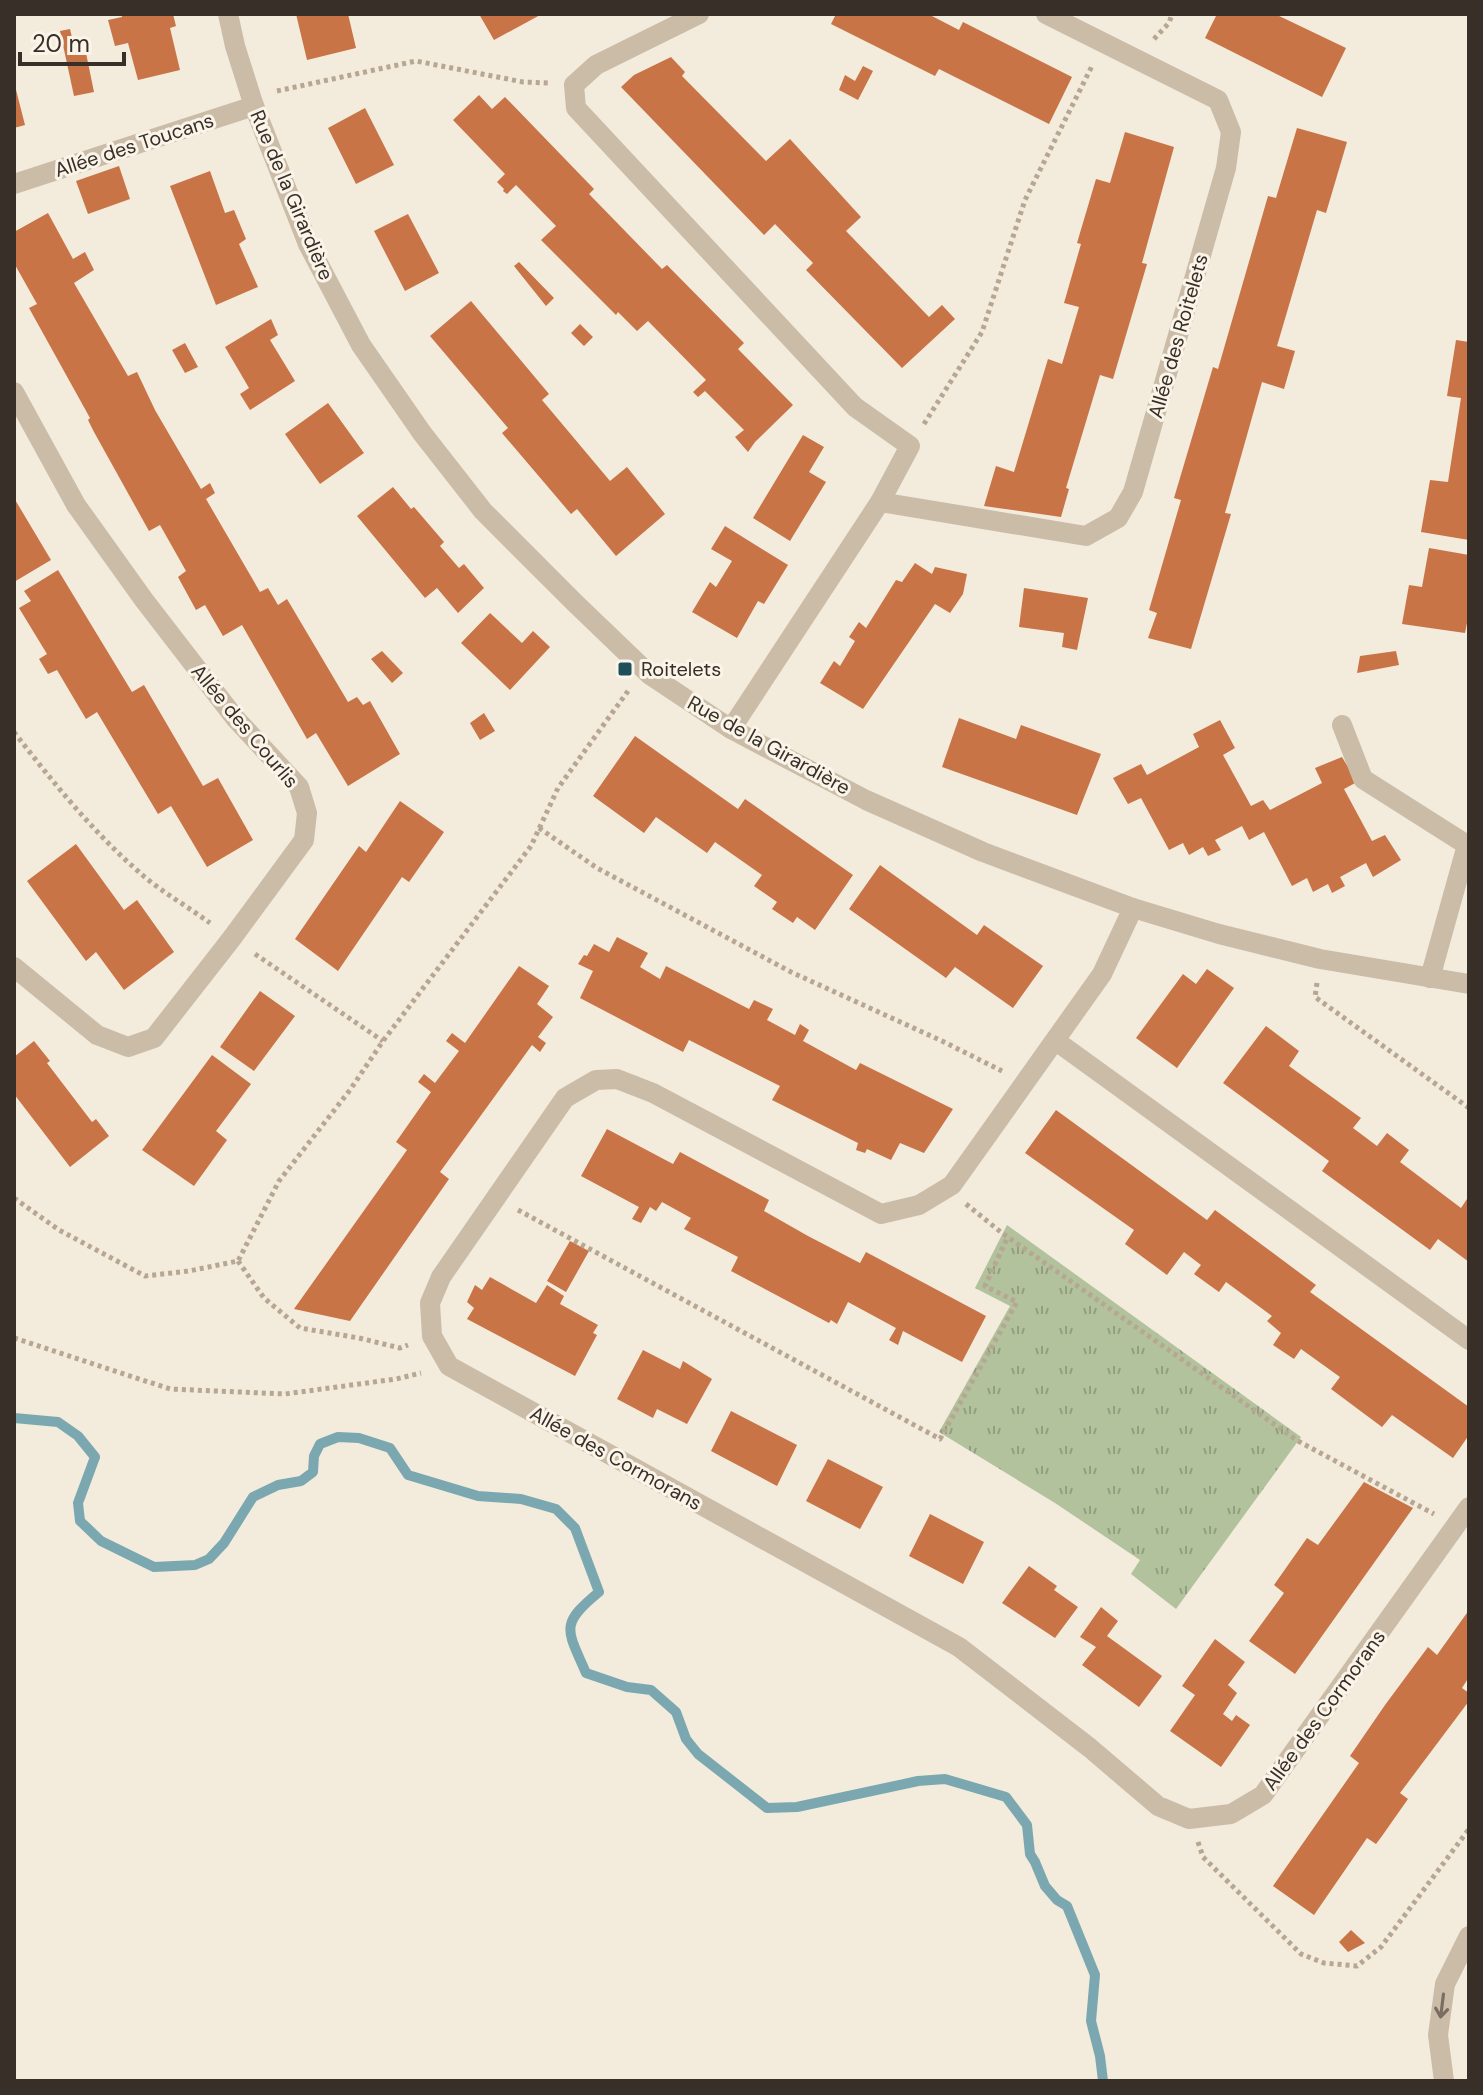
<svg xmlns="http://www.w3.org/2000/svg" width="1483" height="2095" font-family="'DM Sans',sans-serif">
<defs>
<pattern id="park-tufts" width="24" height="20" patternUnits="userSpaceOnUse" patternTransform="scale(2)"><rect width="24" height="20" fill="#b1c29c"/><path d="M3 7l-1-3M5 7V3M7 7l1-3M15 17l-1-3M17 17v-4M19 17l1-3" fill="none" stroke="#919e7f"/></pattern>
</defs>
<rect width="100%" height="100%" fill="#f3ebdc"/>
<path fill="url(#park-tufts)" d="M1007,1225L1301,1437L1176,1609L1131,1574L1140,1560L1055,1503L939,1432L1010,1306L975,1288Z"/>
<g fill="none" stroke-linecap="round" stroke-linejoin="round">
<path stroke="#7ba8b0" stroke-width="10" d="M14,1418L58,1422L78,1436L95,1457L78,1503L80,1521L101,1541L154,1567L195,1565L209,1559L224,1543L253,1497L278,1485L301,1481L313,1472L314,1456L320,1444L338,1437L359,1438L390,1448L408,1475L478,1496L521,1499L556,1509L575,1528L599,1592C559,1625 567,1629 586,1673L627,1687L651,1690L676,1712L686,1739L698,1754L767,1808L797,1807L918,1781L945,1779L1006,1797L1027,1825L1030,1854L1035,1862L1045,1886L1057,1900L1067,1906L1095,1975L1091,2021L1100,2056L1103,2081"/>
</g>
<path fill="#c87446" d="M122,14H173L176,26L170,28L180,70L138,80L128,43L115,46L108,20L122,17Z
M296,14H348L356,48L307,60Z
M479,14H542L494,40Z
M836,14H928L959,30L963,22L1072,77L1049,124L939,69L935,76L831,24Z
M1217,14H1275L1346,48L1322,97L1205,38Z
M70,29L76,55L86,53L94,92L74,96L60,31Z
M671,57L685,72L682,76L766,161L790,139L861,217L846,231L929,317L942,305L955,319L902,368L806,270L813,263L775,224L764,235L621,87L634,75Z
M863,66L873,71L858,100L839,90L845,75L855,81Z
M14,82L25,125L14,128Z
M479,95L492,109L505,97L594,189L589,194L662,269L667,265L744,343L738,349L793,405L755,442L748,452L735,437L744,430L705,391L698,397L693,392L706,380L648,321L637,331L618,312L616,315L541,240L556,226L516,185L507,194L503,191L504,189L497,182L505,174L453,120Z
M365,108L394,165L356,184L328,128Z
M1297,128L1347,142L1326,213L1317,210L1277,346L1295,351L1284,389L1262,382L1225,513L1231,514L1191,649L1148,638L1157,613L1149,610L1181,500L1174,498L1213,367L1218,369L1268,196L1276,198Z
M1125,132L1174,147L1142,263L1147,264L1113,379L1100,375L1066,488L1069,489L1061,517L984,506L996,466L1014,472L1048,359L1062,364L1079,307L1064,303L1081,244L1077,243L1096,179L1110,183Z
M119,166L130,199L88,214L76,181Z
M210,171L225,213L234,210L246,239L239,244L258,287L216,305L170,186Z
M48,213L73,259L85,252L94,270L74,283L128,376L137,372L155,410L201,489L210,483L215,493L206,499L260,592L268,588L278,605L287,599L348,702L357,697L363,705L370,701L400,754L348,786L316,733L307,739L242,625L223,636L205,605L196,610L178,577L186,571L160,525L149,531L94,432L88,420L90,418L29,308L37,304L14,263V232Z
M408,214L439,273L405,291L374,231Z
M519,262L554,298L546,306L514,266Z
M471,301L549,394L542,400L610,481L627,467L665,514L616,556L577,509L571,514L502,433L508,428L430,336Z
M271,319L278,335L270,340L295,381L250,410L240,394L249,388L225,347Z
M580,324L593,337L584,346L571,333Z
M1456,340L1469,342V540L1421,532L1430,480L1448,482L1461,398L1447,396Z
M185,343L198,367L185,373L172,350Z
M328,403L364,453L320,484L285,434Z
M803,435L824,447L809,472L826,482L790,541L753,518Z
M393,487L411,509L414,507L444,542L440,546L459,568L464,564L484,588L458,613L437,588L425,598L357,516Z
M14,498L51,560L14,582Z
M725,526L788,565L764,604L758,601L737,638L692,612L710,582L716,587L732,561L711,549Z
M1429,548L1469,555V613L1465,633L1402,624L1409,585L1422,587Z
M915,563L932,574L935,567L967,574L963,594L950,613L935,604L863,709L820,683L834,661L840,666L855,641L849,637L859,622L866,628L896,580L902,582Z
M58,570L132,692L144,685L203,786L218,778L253,840L207,867L171,806L158,814L97,712L86,719L57,670L48,674L39,659L47,654L19,608L31,601L24,591Z
M1024,588L1088,598L1077,650L1062,647L1064,633L1019,627Z
M490,613L522,643L533,631L550,647L510,690L461,643Z
M382,651L403,673L392,683L371,659Z
M1396,651L1399,665L1357,673L1360,656Z
M484,713L495,731L480,740L470,723Z
M959,718L1016,739L1021,725L1101,754L1077,815L942,767Z
M1220,720L1235,748L1223,755L1251,806L1263,800L1270,810L1322,783L1315,768L1342,757L1357,782L1344,789L1372,841L1385,835L1401,860L1373,877L1366,863L1340,877L1345,886L1332,893L1328,884L1313,892L1307,878L1292,886L1264,832L1249,840L1242,826L1215,840L1221,850L1208,856L1203,847L1189,855L1183,843L1169,850L1141,798L1128,804L1113,778L1141,764L1147,775L1199,747L1193,734Z
M635,736L738,809L745,799L853,875L815,930L797,917L793,923L772,909L777,902L754,886L762,875L715,842L707,853L656,817L644,833L593,796Z
M400,801L444,832L409,882L402,877L338,971L295,939L359,846L366,852Z
M76,844L124,910L137,900L174,952L124,990L96,952L86,961L27,881Z
M880,865L977,935L984,925L1043,966L1013,1008L955,967L946,978L849,909Z
M617,937L648,953L640,967L660,979L666,966L749,1009L754,1000L773,1009L767,1020L795,1035L800,1024L809,1030L803,1041L856,1070L860,1063L953,1109L924,1153L900,1143L891,1160L867,1149L865,1153L856,1150L858,1143L772,1100L780,1086L689,1040L683,1052L580,998L593,971L578,964L584,955L587,956L594,944L609,952Z
M519,966L549,986L537,1004L553,1017L538,1037L546,1043L540,1052L532,1045L440,1172L449,1179L350,1321L294,1309L407,1150L396,1142L431,1092L418,1082L424,1074L435,1083L459,1051L446,1041L452,1033L465,1043Z
M1207,969L1234,988L1177,1068L1136,1038L1183,974L1196,984Z
M260,991L295,1016L254,1071L220,1047Z
M1266,1026L1299,1051L1289,1066L1361,1118L1353,1128L1377,1146L1387,1133L1409,1150L1400,1162L1461,1208L1469,1196V1262L1438,1239L1430,1250L1322,1171L1329,1161L1223,1083Z
M34,1041L50,1061L47,1063L92,1122L96,1119L109,1136L70,1167L14,1094V1057Z
M212,1055L251,1084L216,1131L227,1140L194,1186L142,1150Z
M1056,1110L1207,1220L1215,1210L1316,1285L1310,1292L1469,1407V1435L1453,1458L1392,1415L1382,1427L1331,1389L1340,1377L1301,1349L1294,1359L1273,1345L1281,1333L1267,1321L1272,1316L1226,1282L1219,1292L1194,1274L1201,1265L1184,1252L1167,1275L1125,1244L1134,1230L1025,1153Z
M607,1129L673,1164L680,1152L769,1200L764,1211L808,1236L860,1263L866,1252L986,1316L962,1362L903,1331L898,1345L889,1340L896,1328L848,1302L837,1324L831,1320L829,1323L731,1271L738,1257L684,1229L691,1218L662,1202L656,1211L650,1207L641,1223L632,1219L639,1207L581,1176Z
M570,1241L589,1251L566,1292L547,1281Z
M490,1277L536,1303L547,1285L564,1296L560,1304L598,1325L593,1333L597,1335L575,1376L467,1319L474,1308L467,1302L475,1285L482,1290Z
M643,1350L680,1369L683,1361L712,1379L687,1424L657,1409L653,1418L617,1399Z
M731,1411L797,1445L777,1486L711,1451Z
M828,1459L883,1487L860,1529L806,1501Z
M1364,1482L1413,1508L1295,1674L1249,1641L1284,1593L1274,1585L1307,1538L1318,1545Z
M930,1514L984,1542L963,1584L909,1556Z
M1029,1566L1057,1586L1054,1590L1078,1607L1055,1638L1002,1603Z
M1101,1607L1118,1621L1107,1636L1162,1676L1139,1707L1082,1665L1096,1647L1080,1637Z
M1469,1610V1677L1462,1688L1469,1693V1701L1400,1793L1408,1799L1382,1836L1376,1844L1367,1838L1314,1915L1273,1886L1359,1763L1350,1756L1385,1705L1428,1647L1437,1655Z
M1215,1639L1245,1662L1228,1685L1237,1693L1223,1714L1232,1721L1236,1715L1250,1725L1221,1767L1170,1731L1195,1695L1182,1686Z
M1351,1930L1365,1943L1348,1952L1339,1942Z"/>
<g fill="none" stroke-linecap="round" stroke-linejoin="round">
<path stroke="#b7a692" stroke-width="5" stroke-dasharray="4 4" stroke-linecap="butt" d="M1154,39L1169,23L1172,14
M277,91L416,61L523,82L549,83
M924,424L982,332L1025,200L1092,66
M14,732C52,781 92,831 139,872C160,891 187,906 210,923
M539,828L597,868L791,972L942,1041L1002,1071
M255,954L383,1041
M1317,983L1315,997L1469,1108
M14,1198L59,1230L145,1276L189,1271L238,1261L279,1181L350,1090L383,1041L531,846L558,788L628,691
M966,1204L1002,1233L1298,1441L1434,1514
M518,1210L940,1439L1017,1302L985,1286L1008,1236
M238,1261L264,1298L300,1328L359,1338L400,1348L408,1345
M14,1338L170,1389L285,1394L396,1379L421,1373
M1198,1842L1203,1857L1301,1954L1324,1963L1357,1966L1381,1947L1469,1829"/>
<path stroke="#cbbca8" stroke-width="20" d="M1342,725L1363,779L1467,845L1430,978
M1444,2081L1438,2035L1445,1984L1469,1936"/>
<path stroke="#cbbca8" stroke-width="20" d="M699,14L596,65L574,85L576,108L855,407L910,446L880,502L731,729
M14,184L254,106
M14,392L76,505L144,600L235,718L299,787L307,813L304,840L232,938L154,1038L128,1047L97,1035L14,967
M880,502L1086,536L1118,518L1133,492L1226,168L1231,132L1218,100L1046,14
M1133,908L1102,974L952,1185L919,1205L881,1214L653,1093L617,1079L596,1080L565,1098L441,1277L430,1303L432,1336L449,1366L959,1647L1090,1748L1158,1806L1189,1819L1231,1814L1263,1795L1469,1507
M1056,1041L1469,1340"/>
<path stroke="#cbbca8" stroke-width="20" d="M228,14L235,46L254,106L308,244L361,345L422,433L483,511L576,604L650,675L731,729L866,800L983,852L1133,908L1219,934L1320,959L1469,984"/>
</g>
<defs><path id="oneway-shaft" d="M-6 0H5M1.5-3L5.5 0L1.5 3" fill="none" stroke-width="1.6" stroke-linecap="round" stroke-linejoin="round" transform="scale(2)"/></defs>
<use stroke="#7a6e62" href="#oneway-shaft" transform="translate(1442 2006) rotate(97)"/>
<rect fill="#1d4f5a" stroke="#faf4e9" stroke-width="3" x="617" y="661" width="16" height="16" rx="4"/>
<g text-anchor="middle" dominant-baseline="central" stroke-width="6" stroke-linejoin="round" paint-order="stroke">
<g font-size="20" fill="#382f28" stroke="#faf4e9">
<text transform="translate(134 145) rotate(-18)">Allée des Toucans</text>
<text transform="translate(292 195) rotate(67)">Rue de la Girardière</text>
<text transform="translate(1178 336) rotate(-74)">Allée des Roitelets</text>
<text transform="translate(245 726) rotate(50)">Allée des Courlis</text>
<text transform="translate(769 745) rotate(29)">Rue de la Girardière</text>
<text transform="translate(616 1458) rotate(29)">Allée des Cormorans</text>
<text transform="translate(1324 1710) rotate(-54)">Allée des Cormorans</text>
</g>
<g font-size="20" fill="#382f28" stroke="#faf4e9" text-anchor="start">
<text x="641" y="669">Roitelets</text>
</g>
</g>
<rect width="1483" height="2095" fill="none" stroke="#382f28" stroke-width="32"/>
<path d="M20 52v12h104v-12" fill="none" stroke="#382f28" stroke-width="4"/>
<text x="32" y="52" font-size="24" fill="#382f28" stroke="#faf4e9" stroke-width="6" paint-order="stroke">20 m</text>
</svg>
